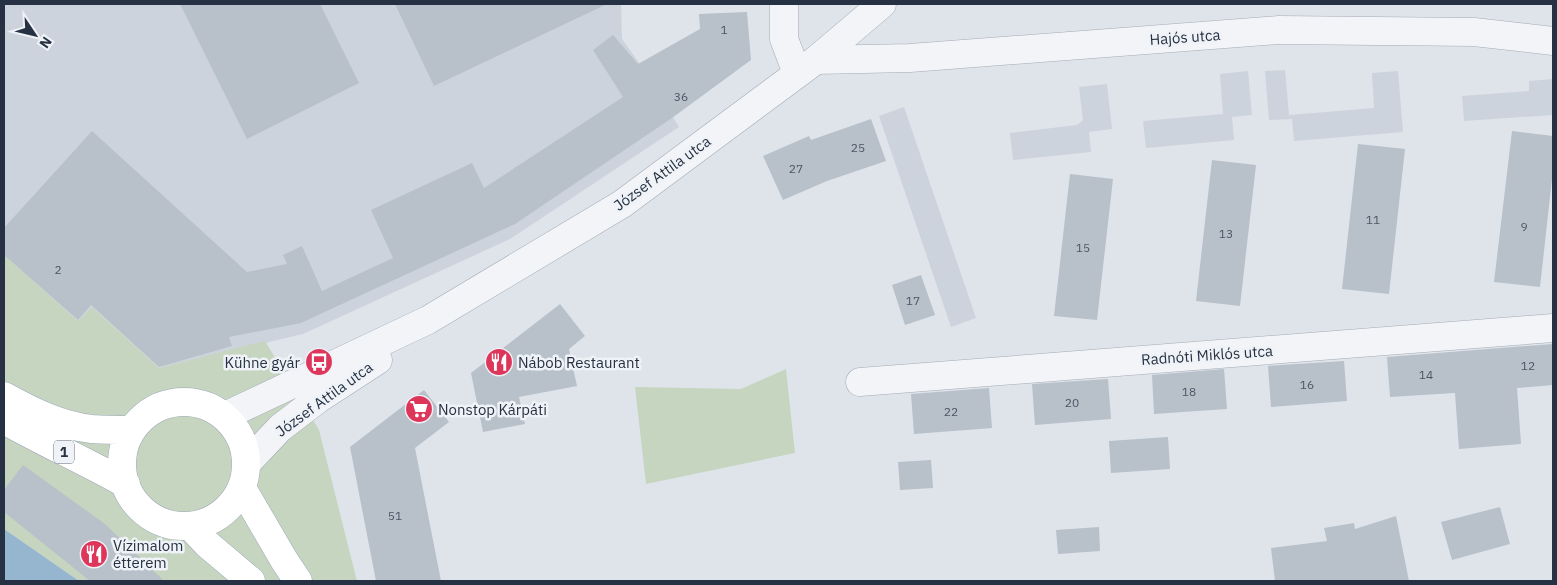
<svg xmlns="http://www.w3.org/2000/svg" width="1557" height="585" font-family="'IBM Plex Sans',sans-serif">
<rect width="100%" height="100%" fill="#dfe4ea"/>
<path fill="#cdd3dc" d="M4,4H621L622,39L647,74L679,127L510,239L303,334L159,368L92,307L78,321L4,255Z
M1285,70L1289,115L1374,108L1372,73L1398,71L1403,132L1294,141L1292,119L1269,120L1265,71Z
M1248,71L1252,115L1232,117L1234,140L1146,148L1143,121L1223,114L1220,74Z
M1553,79V115L1464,121L1462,96L1529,91V81Z
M1107,84L1112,129L1089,132L1091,152L1013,160L1010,133L1077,125L1083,120L1079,87Z
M904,107L976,318L951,327L879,116Z"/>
<path fill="#c6d5bf" d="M4,255L78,321L92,307L159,368L265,341L319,430L357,581H79L4,529Z
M786,369L795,453L646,484L635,387L741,389Z"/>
<path fill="#96b5ce" d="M4,529L79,581H4Z"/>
<path fill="#b8c0ca" d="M180,4H320L359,83L247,139Z
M395,4H607L434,86Z
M747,12L751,60L672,118L515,224L301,323L229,337L232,346L159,367L91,305L78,320L4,255V228L92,131L247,272L287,264L283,255L302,246L322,291L393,258L371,210L472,163L484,188L623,97L593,50L613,35L638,64L700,29L699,14Z
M871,119L886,161L827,181L783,200L763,156L809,136L811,140Z
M1512,131L1553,136V170L1540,287L1494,282Z
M1358,144L1405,149L1389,294L1342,289Z
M1212,160L1256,165L1240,306L1196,301Z
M1070,174L1113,179L1097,320L1054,316Z
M921,275L935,315L905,325L892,285Z
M560,304L585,336L569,349L577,386L519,397L525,424L483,432L471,373Z
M1553,344V385L1517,388L1521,444L1459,449L1455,393L1390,397L1387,357Z
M1344,361L1347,401L1271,407L1268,366Z
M1224,369L1227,409L1154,414L1152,375Z
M1108,379L1111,419L1035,425L1032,384Z
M989,388L992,428L914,434L911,394Z
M424,390L449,422L415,448L441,581H376L350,447Z
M1168,437L1170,469L1111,473L1109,441Z
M931,460L933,488L900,490L898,462Z
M23,465L105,524L164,581H90L4,512V490Z
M1500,507L1510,544L1452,560L1441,522Z
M1396,516L1409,581H1275L1271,548L1327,541L1324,528L1354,523L1355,529Z
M1099,527L1100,551L1058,554L1056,530Z"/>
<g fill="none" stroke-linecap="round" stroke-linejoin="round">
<g stroke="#a4abb5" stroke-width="29">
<path id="minor" d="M784,4V39L797,73
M816,60L910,58L1279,30L1474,32L1553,41
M860,382L1553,328"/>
</g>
<g stroke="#a4abb5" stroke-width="29">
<path id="tertiary" d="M225,416L428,320L622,204L816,60L882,4
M247,463L280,428L318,399L378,360"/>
</g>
<g stroke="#9da9b7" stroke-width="29">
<path id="primary" d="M4,396C31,411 61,426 92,429C106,430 119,430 132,430
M122 464a62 62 0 1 1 124 0a62 62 0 1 1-124 0Z
M4,420C44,443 86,461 126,484
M242,488L284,560L298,581
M190,526L207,544L251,581"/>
</g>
<use href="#minor" stroke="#f2f4f8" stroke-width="28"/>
<use href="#tertiary" stroke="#f2f4f8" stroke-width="28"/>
<use href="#primary" stroke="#fff" stroke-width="28"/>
</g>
<defs>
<g id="bus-disc" transform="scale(1.4375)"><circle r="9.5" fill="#dd365a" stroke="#eff3f7"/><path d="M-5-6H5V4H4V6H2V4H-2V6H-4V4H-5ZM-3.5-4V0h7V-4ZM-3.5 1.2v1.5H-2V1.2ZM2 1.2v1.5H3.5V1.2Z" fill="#fff"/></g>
<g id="restaurant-disc" transform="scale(1.4375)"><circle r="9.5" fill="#dd365a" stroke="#eff3f7"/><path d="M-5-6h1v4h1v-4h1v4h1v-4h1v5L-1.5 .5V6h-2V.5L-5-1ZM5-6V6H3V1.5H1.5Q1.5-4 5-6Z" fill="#fff"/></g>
<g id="supermarket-disc" transform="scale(1.4375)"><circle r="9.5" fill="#dd365a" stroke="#eff3f7"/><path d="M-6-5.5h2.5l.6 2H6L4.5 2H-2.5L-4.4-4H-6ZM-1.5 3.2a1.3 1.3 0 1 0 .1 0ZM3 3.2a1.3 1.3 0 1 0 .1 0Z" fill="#fff"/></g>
</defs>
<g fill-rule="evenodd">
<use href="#bus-disc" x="319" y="362"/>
<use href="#restaurant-disc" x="499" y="362"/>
<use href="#supermarket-disc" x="419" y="409"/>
<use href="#restaurant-disc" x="94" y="554"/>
</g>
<g text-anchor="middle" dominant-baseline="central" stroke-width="5" stroke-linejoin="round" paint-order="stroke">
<g font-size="12" fill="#4a5665">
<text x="724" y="29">1</text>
<text x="681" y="96">36</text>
<text x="858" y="147">25</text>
<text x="796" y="168">27</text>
<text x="1373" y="219">11</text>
<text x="1524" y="226">9</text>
<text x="1226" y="233">13</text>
<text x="1083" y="247">15</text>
<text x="58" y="269">2</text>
<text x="913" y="300">17</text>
<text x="1528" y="365">12</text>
<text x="1426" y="374">14</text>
<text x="1307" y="384">16</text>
<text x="1189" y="391">18</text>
<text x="1072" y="402">20</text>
<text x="951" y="411">22</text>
<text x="395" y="515">51</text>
</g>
<rect fill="#eff3f7" stroke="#626c79" stroke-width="1" x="54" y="440.5" width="20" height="23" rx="4"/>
<g font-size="14" font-weight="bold" fill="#263243">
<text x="64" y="452">1</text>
</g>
<g font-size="15" fill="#263243" stroke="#eff3f7">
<text transform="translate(1185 37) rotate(-4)">Hajós utca</text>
<text transform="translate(662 173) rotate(-36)">József Attila utca</text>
<text transform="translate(1207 355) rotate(-4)">Radnóti Miklós utca</text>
<text transform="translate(324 399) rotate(-36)">József Attila utca</text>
</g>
<g font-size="15" fill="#263243" stroke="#eff3f7" text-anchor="start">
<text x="300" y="362" text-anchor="end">Kühne gyár</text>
<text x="518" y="362">Nábob Restaurant</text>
<text x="438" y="409">Nonstop Kárpáti</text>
<text x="113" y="545">Vízimalom<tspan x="113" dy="17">étterem</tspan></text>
</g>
</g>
<rect width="1557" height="585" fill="none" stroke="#263243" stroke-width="10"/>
<g transform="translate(35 35) rotate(125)" stroke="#eff3f7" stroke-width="4" paint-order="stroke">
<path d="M0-4L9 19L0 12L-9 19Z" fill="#263243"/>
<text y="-8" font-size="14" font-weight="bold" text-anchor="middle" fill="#263243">N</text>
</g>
</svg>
